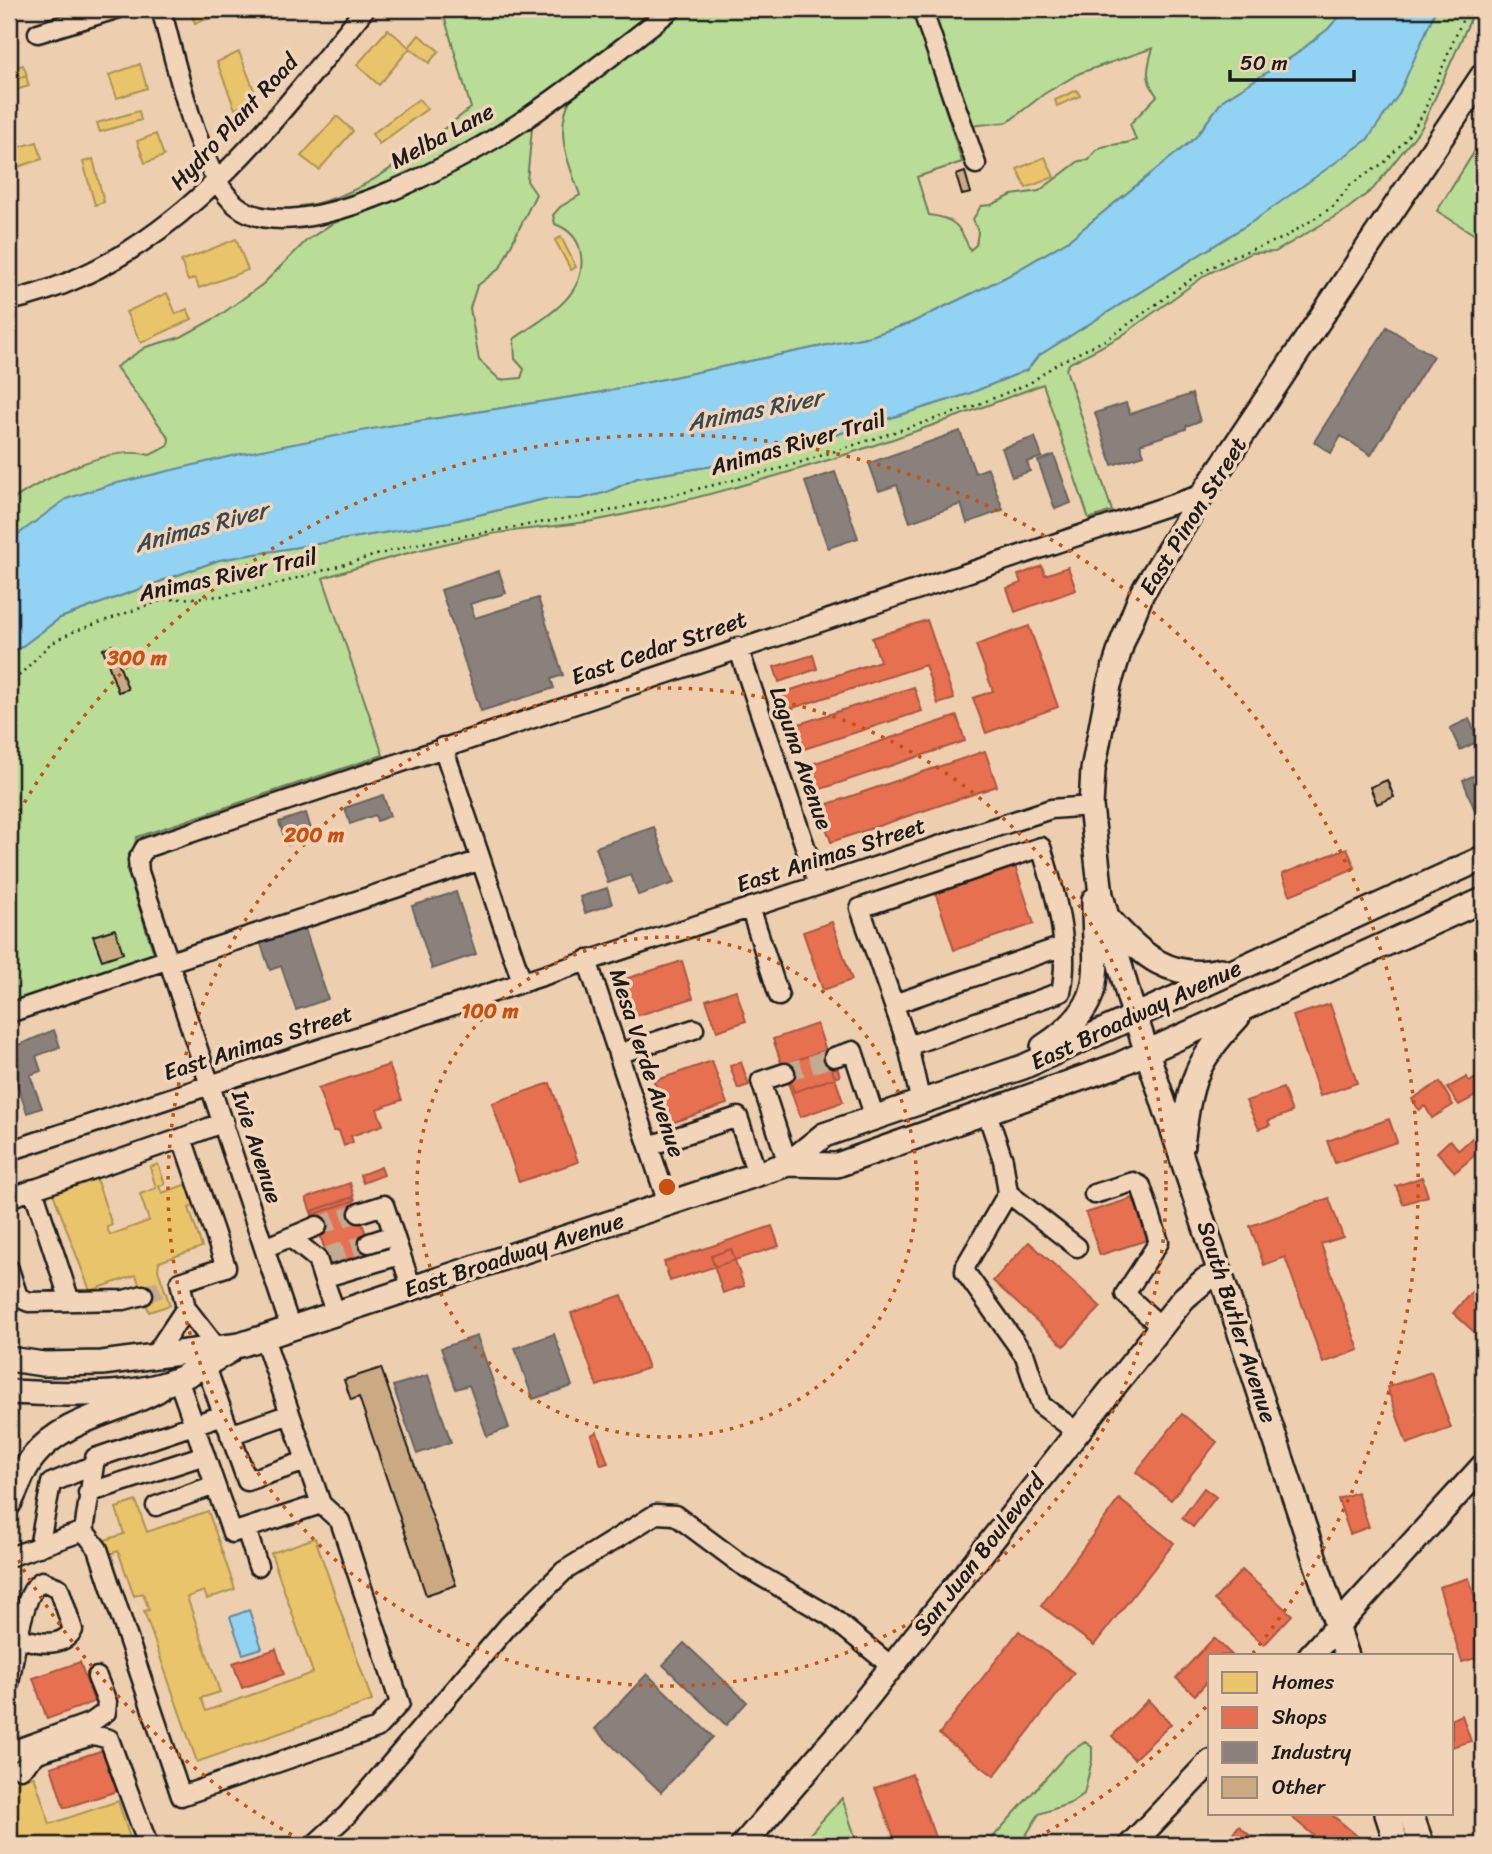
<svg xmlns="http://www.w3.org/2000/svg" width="1492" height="1854" font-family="Sriracha,sans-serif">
<rect width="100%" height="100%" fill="#edcfb0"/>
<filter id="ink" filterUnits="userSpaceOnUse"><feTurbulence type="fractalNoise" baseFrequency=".0143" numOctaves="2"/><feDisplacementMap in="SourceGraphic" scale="14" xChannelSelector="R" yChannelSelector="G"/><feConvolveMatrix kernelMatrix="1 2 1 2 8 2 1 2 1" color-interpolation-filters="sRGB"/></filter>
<g filter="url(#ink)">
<path fill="#b9dc96" stroke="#6a7c59" stroke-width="2" d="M442,9H658C551,94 436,180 300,211V206C365,199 421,145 471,108Z
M687,9H914L962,162L917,177L929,215C955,218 960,226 970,250L976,245L978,232L973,219L981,206L991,205L1012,195L1039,191L1079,161L1089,160C1100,139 1117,148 1136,140L1130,124L1157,96C1144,79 1147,68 1153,48L1080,73L1044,94L1008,122L970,126L929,9H1346L1328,29L1295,55L1223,100L1195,138L1069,240L1006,277L911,323L871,336L597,393L388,426L21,533L9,541V502C43,479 109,444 150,455L168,446L169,438L116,367L146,347L181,337L219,316L263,284L306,241L330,225L468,164L526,127L532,129L527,181L536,194L500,268L477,286L470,308L479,360L500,380L521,378L524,369L515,359L514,339C544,317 591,295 580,250C577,237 568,229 555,224L553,215L560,207L580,195C568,162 553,130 572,96Z
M1436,9H1475L1422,127L1373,189L1346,210L1275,252L1251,253L1207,274L1120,337L1070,363L1066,369L1112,511L1089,519L1043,384C903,439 760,486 613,517C570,527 525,527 482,536C428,546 375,562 323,578L383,755L137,837L127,870L156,960L9,1009V656L60,618L219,560L449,522L545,499H580L607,492L637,478L757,459L968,394L1027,370L1038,356L1258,218L1423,35Z
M1483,138V240L1437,211Z
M1085,1742L1092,1747V1760L1084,1794L1071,1803L1039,1814L1020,1845H986L1067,1754Z
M842,1798L858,1845H800Z"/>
<path fill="#92d2f3" stroke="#63899d" stroke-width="2" d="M1346,9H1436L1399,94L1367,140L1258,218L1038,356L1027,370L968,394L757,459L637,478L607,492L580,499H544L449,522L219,560L60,618L9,656V541L66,499L109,485L236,455L388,426L597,393L871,336L911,323L1006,277L1069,240L1195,138L1223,100L1295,55L1328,29Z
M249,1610L262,1648L243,1654L230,1617Z"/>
<path fill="#e9c46a" stroke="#ac9253" stroke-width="2" d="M214,9L232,11L195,23L192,16Z
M388,29L410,48L379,85L357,65Z
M419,35L439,51L429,63L409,47Z
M239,52L258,100L235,109L217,62Z
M140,64L147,88L117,98L109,75Z
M23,65L27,75L9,81V69Z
M26,76L29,86L9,92V81Z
M1077,90L1080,96L1057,106L1055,100Z
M419,99L427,109L379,144L372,134Z
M139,111L141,120L100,132L97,123Z
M337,116L353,131L319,170L301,156Z
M156,134L164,156L145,163L137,141Z
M37,142L42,159L9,170L12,180L9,181V150Z
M1045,157L1054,177L1026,188L1017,169Z
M93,159L104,202L95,205L83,162Z
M561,237L576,267L571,270L555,240Z
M236,239L248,270L199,288L195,278L188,281L181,261Z
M167,293L176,314L187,309L192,319L141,343L126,312Z
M158,1164L165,1184L159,1186L162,1193L187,1184L195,1206L189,1208L202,1247L159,1262L158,1270L170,1305L149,1312L136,1275L90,1291L53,1193L96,1178L112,1225L107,1227L110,1235L149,1221L140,1194L156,1188L150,1167Z
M136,1501L147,1532L208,1511L235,1589L207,1599L204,1591L187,1597L220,1692L201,1698L206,1711L313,1673L271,1553L315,1538L372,1701L197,1762L144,1611L149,1610L143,1593L134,1596L118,1551L110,1554L105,1540L124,1534L116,1508Z
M18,1759L24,1779L34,1776L50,1824L118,1801L130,1838L108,1845H14L9,1830V1762Z"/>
<path fill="#e76f51" stroke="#aa5641" stroke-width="2" d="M1042,566L1045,575L1068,567L1076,590L1015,612L1007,588L1021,583L1018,575Z
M927,620L954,699L938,704L925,665L787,710L782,693L880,661L872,638Z
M1029,626L1058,707L986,733L973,698L993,691L976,645Z
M813,655L817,669L779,682L774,667Z
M914,687L922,711L801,750L793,726Z
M957,716L965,741L815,791L806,766Z
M985,751L997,786L831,842L819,807Z
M1347,848L1355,868L1290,895L1282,874Z
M1015,866L1034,924L954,950L935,892Z
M832,922L852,980L823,990L803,932Z
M682,961L693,998L636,1016L622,980Z
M736,990L746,1021L717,1031L706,1000Z
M1330,1004L1357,1083L1320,1096L1293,1016Z
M817,1024L843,1102L800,1117L773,1039Z
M831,1048L840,1076L794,1092L785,1064Z
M712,1061L727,1104L669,1124L654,1081Z
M741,1062L749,1085L738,1089L730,1066Z
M389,1065L402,1100L377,1109L383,1125L351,1136L353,1142L344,1146L339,1131H333L318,1088Z
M1467,1077L1469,1082L1476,1078L1483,1092L1459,1105L1447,1088Z
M1440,1082L1453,1105L1432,1118L1425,1106L1419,1110L1412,1099Z
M550,1083L578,1162L519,1182L492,1103Z
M1283,1088L1292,1112L1268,1121L1270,1125L1259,1129L1246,1101Z
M1389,1119L1397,1142L1335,1163L1327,1141Z
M1483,1128V1164L1475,1155L1455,1172L1437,1152L1450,1140L1459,1150Z
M381,1167L384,1175L363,1183L360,1175Z
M1422,1177L1428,1196L1403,1204L1396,1186Z
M350,1183L355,1200L312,1215L306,1198Z
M353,1197L374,1257L332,1271L312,1211Z
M1133,1198L1147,1240L1100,1255L1086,1213Z
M1329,1198L1343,1237L1321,1244L1359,1350L1323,1363L1285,1257L1264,1265L1250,1226Z
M772,1226L779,1246L670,1281L664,1262Z
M1029,1242L1101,1307L1064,1346L993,1281Z
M731,1249L744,1286L723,1293L711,1256Z
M1483,1279V1340L1453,1313Z
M622,1295L648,1368L597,1386L571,1313Z
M1431,1372L1451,1428L1407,1444L1387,1387Z
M1182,1414L1217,1442L1171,1500L1136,1472Z
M597,1432L608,1463L601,1465L591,1435Z
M1204,1488L1216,1497L1193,1527L1182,1518Z
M1357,1492L1369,1527L1350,1534L1338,1499Z
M1119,1499L1174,1543L1094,1645L1041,1606Z
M1242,1570L1292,1615L1264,1645L1214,1600Z
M1469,1578L1483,1623V1656L1462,1662L1439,1587Z
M1019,1631L1074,1673L994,1776L939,1734Z
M1214,1638L1232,1655L1210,1656V1679L1195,1695L1176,1678Z
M276,1649L284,1674L242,1688L233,1663Z
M80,1662L94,1702L47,1719L33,1678Z
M1148,1700L1171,1724L1134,1759L1112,1736Z
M1462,1715L1471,1741L1452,1747V1719Z
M103,1750L117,1791L64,1808L51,1767Z
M912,1774L938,1845H897L875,1788Z
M1288,1814H1331L1368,1845H1325Z
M1239,1826L1261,1845H1222Z
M390,1837L398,1845H382Z"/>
<path fill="#8a817c" stroke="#69635f" stroke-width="2" d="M1387,327L1433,356L1371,455L1341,436L1331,453L1314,442Z
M1192,394L1200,421L1186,426V429L1140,444L1144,455L1112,465L1095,413L1126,403L1130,414Z
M960,431L975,473L988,468L1003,510L967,523L961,504L910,522L897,485L879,491L869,463Z
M1035,437L1042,457L1027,462L1030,471L1012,477L1002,448Z
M1054,455L1071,503L1055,509L1038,461Z
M835,472L858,538L828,548L805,482Z
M499,571L506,593L470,604L475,618L538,598L563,675L551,679L554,688L481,711L441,590Z
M1469,719L1479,741L1460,750L1450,728Z
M1483,772V813L1477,816L1463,780Z
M383,795L390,816L377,821L375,815L350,824L345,808Z
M306,813L313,836L287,845L279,822Z
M654,827L674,883L638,895L631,875L608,883L596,847Z
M607,888L612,904L585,913L580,897Z
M456,892L476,954L432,969L412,906Z
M304,926L328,999L296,1010L281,966L270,970L260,941Z
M54,1030L60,1047L36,1056L41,1071L30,1075L42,1108L27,1113L9,1061V1049Z
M554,1334L572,1386L533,1399L515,1348Z
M477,1336L509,1428L487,1436L469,1385L456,1389L441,1348Z
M428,1375L451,1442L417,1454L393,1386Z
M684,1643L747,1702L726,1725L663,1665Z
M647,1674L713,1737L661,1792L595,1729Z"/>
<path fill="#cbaa83" stroke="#1c1c1c" stroke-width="2" d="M965,172L971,193L962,195L956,175Z
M112,645L128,689L118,692L103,649Z
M1387,780L1394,797L1377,804L1370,787Z
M115,929L123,953L102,960L93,936Z
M381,1368L456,1585L426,1595L359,1397L351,1400L344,1380Z"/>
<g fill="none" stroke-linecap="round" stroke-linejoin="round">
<path stroke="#c3ab92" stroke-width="18" stroke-dasharray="18 9" stroke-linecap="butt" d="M785,1073L834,1057
M317,1226L359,1213
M327,1256L369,1243
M143,1295L164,1287"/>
<g stroke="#1c1c1c" stroke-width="23">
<path id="minor" d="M161,9C175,58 198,173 236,205C295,255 470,156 524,120C575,85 624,47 672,9
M922,9L976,164
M38,33L116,9
M9,301C168,266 268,129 365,9
M738,647L818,885
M443,747L522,982
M750,907L779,996
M587,960L668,1204
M170,962L481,860
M894,1004L1063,946
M9,1013L169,959
M908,1046L860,908L1041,847C1055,892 1071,945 1061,992L908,1046L921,1103
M618,1054L694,1029
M834,1057L853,1051L875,1118
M785,1073L761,1081L788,1164
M987,1113L1003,1160L1008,1193L966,1265L965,1272L1025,1356L1041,1405L1077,1432
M649,1146L738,1117L757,1174
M9,1151L1051,809L1091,806
M33,1189L70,1301
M1008,1193L1077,1247
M1094,1194L1133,1182L1141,1186L1159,1242L1125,1294L1161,1327
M9,1198L182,1138
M359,1213L384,1205L412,1289
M291,1238L317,1259L323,1278
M369,1243L394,1235
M264,1248L317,1226
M9,1269L18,1297L29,1302L124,1300L143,1295
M186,1308L180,1282L226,1267L182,1138L224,1122
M336,1314L323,1278L400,1255
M291,1329L139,872L138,860L145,848L1203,494
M154,1356L186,1308L217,1348
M205,1364L247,1481L306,1461
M178,1379L232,1533L321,1504L264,1338
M230,1435L290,1414
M88,1493L205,1455
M156,1506L215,1485
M246,1529L258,1566
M84,1531L98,1549L181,1796L377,1728L400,1703L340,1521L321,1504
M39,1547L51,1483L94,1465
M9,1557L84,1531L95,1458L223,1415
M9,1636C29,1640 60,1652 73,1630L59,1588L42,1581C22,1590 14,1660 9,1683
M9,1752L92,1722L106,1712L107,1702L97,1677
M21,1769L38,1753L94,1735L109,1739L148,1845
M314,1845L347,1815L508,1626L564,1571L656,1514L675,1515L742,1565L830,1616L891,1666"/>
</g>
<g stroke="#1c1c1c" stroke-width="28">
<path id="major" d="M1110,920C1141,955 1171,981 1221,970
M1043,1047C1112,1002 1093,971 1094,900
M1182,1145C1191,1080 1192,1067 1238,1017
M788,1164L824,1135L1023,1067L1483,858
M9,1359L43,1364L102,1363L240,1345L788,1164L837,1165L1116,1066L1483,900
M9,1392C59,1394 128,1399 176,1380C194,1373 211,1361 228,1352
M9,1504C18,1488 22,1470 34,1456C65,1418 117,1413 158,1390
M1310,1656L1483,1466
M1347,1656L1129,998L1101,895L1091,806L1093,770L1109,685L1122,643L1142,593L1203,494L1483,75
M1387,1814L1397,1845
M1411,1814L1422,1845
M743,1845L844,1727L1184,1298L1205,1280L1221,1273
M1131,1845L1210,1762"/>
</g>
<path stroke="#1c1c1c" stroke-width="2.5" stroke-dasharray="2 5" stroke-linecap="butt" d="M9,686L49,645L70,633L163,600L221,596L270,586L411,545L609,511L786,467L972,407L1030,383L1058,363L1109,338L1194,277L1230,257L1284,238L1334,206L1350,185L1385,162L1406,139L1422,116L1467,9"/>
<use href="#minor" stroke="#f2d5b9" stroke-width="18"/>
<use href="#major" stroke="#f2d5b9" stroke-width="23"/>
</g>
</g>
<g fill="none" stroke="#c9500e" stroke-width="3.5" stroke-dasharray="3.5 7">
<circle cx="667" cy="1187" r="250"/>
<circle cx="667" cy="1187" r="499"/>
<path d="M1206 1707A749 749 0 0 1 1024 1845M310 1845A749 749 0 0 1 9 1544M9 830A749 749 0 1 1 1253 1653"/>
</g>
<g text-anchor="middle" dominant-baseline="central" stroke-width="7" stroke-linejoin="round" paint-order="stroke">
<g font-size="23" fill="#1c1c1c" stroke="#f2d5b9">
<text transform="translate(234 122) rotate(-47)">Hydro Plant Road</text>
<text transform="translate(442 136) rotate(-28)">Melba Lane</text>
<text transform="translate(798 443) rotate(-16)">Animas River Trail</text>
<text transform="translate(1193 516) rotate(-58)">East Pinon Street</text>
<text transform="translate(228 575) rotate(-12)">Animas River Trail</text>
<text transform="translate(659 648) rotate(-19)">East Cedar Street</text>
<text transform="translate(801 758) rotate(71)">Laguna Avenue</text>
<text transform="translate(831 855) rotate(-18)">East Animas Street</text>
<text transform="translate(1136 1015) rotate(-25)">East Broadway Avenue</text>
<text transform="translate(258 1043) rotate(-18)">East Animas Street</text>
<text transform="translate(647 1063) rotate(72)">Mesa Verde Avenue</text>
<text transform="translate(257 1147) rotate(72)">Ivie Avenue</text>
<text transform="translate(514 1255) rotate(-18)">East Broadway Avenue</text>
<text transform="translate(1237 1322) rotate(72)">South Butler Avenue</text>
<text transform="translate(979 1555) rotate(-52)">San Juan Boulevard</text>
</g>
<g font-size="24" font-style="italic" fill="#3a4a52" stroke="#f2d5b9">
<text transform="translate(755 410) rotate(-11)">Animas River</text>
<text transform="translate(201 527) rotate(-15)">Animas River</text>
</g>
</g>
<circle cx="667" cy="1187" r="10" fill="#c9500e" stroke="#f2d5b9" stroke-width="3.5"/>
<g font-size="21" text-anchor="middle" font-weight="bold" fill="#c9500e" stroke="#f2d5b9" stroke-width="7" stroke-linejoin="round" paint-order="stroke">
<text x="137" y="665">300 m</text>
<text x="314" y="842">200 m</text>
<text x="490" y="1018">100 m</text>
</g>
<rect width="1492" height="1854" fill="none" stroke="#f2d5b9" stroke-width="35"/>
<rect x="18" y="18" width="1457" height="1819" fill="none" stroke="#1c1c1c" stroke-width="2.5" filter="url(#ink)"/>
<rect x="1208" y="1654" width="245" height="161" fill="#f2d5b9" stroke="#9c8b7a" stroke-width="2"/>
<rect x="1222" y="1672" width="35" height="21" fill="#e9c46a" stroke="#9c8b7a" stroke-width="2"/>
<text x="1272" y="1689" font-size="21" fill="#1c1c1c">Homes</text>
<rect x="1222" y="1707" width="35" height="21" fill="#e76f51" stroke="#9c8b7a" stroke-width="2"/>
<text x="1272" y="1724" font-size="21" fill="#1c1c1c">Shops</text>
<rect x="1222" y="1742" width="35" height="21" fill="#8a817c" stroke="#9c8b7a" stroke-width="2"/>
<text x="1272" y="1759" font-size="21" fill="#1c1c1c">Industry</text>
<rect x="1222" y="1777" width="35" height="21" fill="#cbaa83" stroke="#9c8b7a" stroke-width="2"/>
<text x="1272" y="1794" font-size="21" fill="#1c1c1c">Other</text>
<path d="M1230 70v10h124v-10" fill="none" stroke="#1c1c1c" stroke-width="3.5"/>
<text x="1240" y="70" font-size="21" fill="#1c1c1c" stroke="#f2d5b9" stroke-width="5" paint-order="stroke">50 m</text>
</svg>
